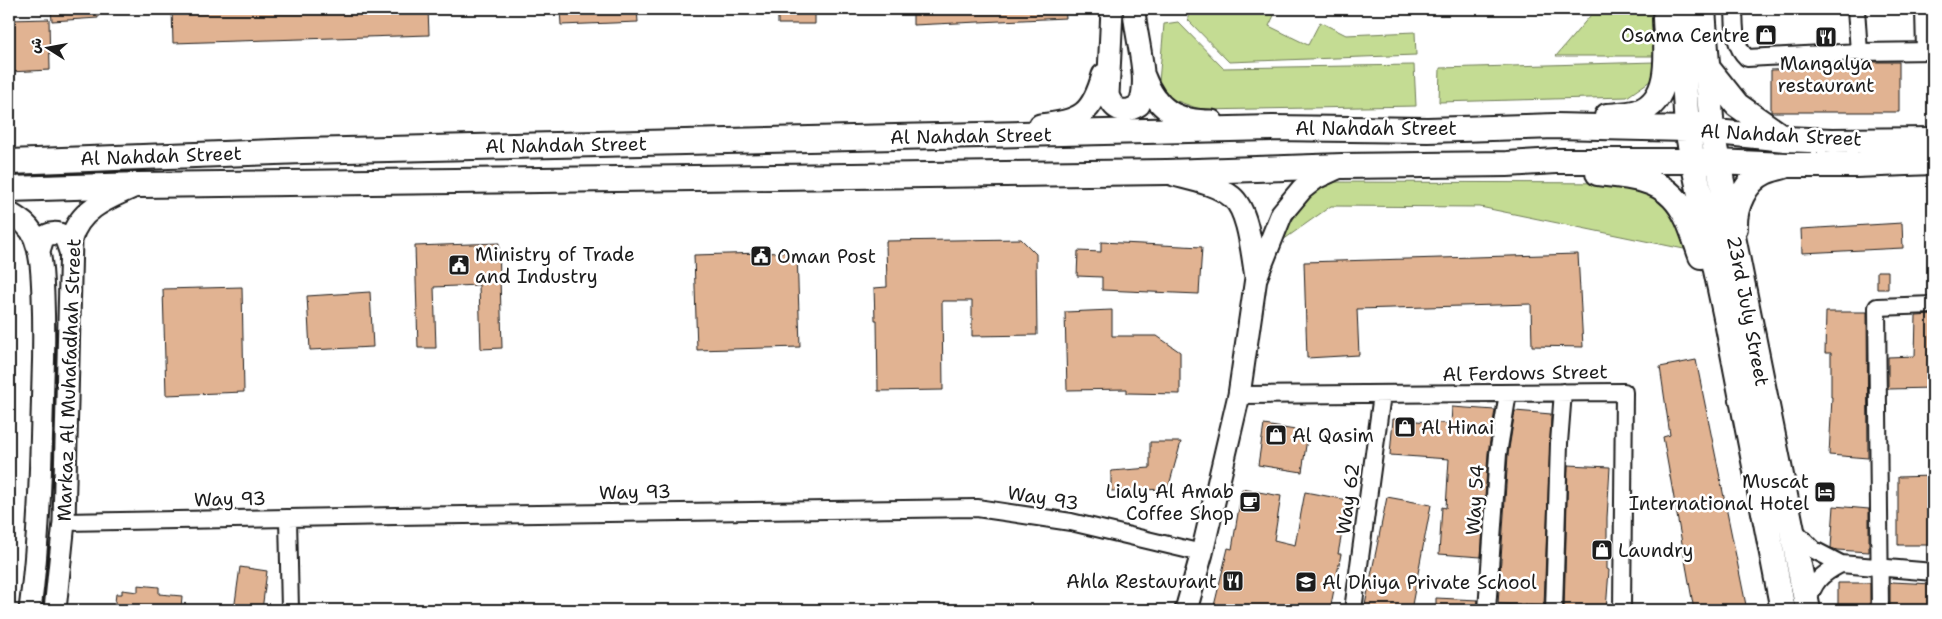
<svg xmlns="http://www.w3.org/2000/svg" width="1942" height="619" font-family="'Shantell Sans','Playpen Sans Arabic',sans-serif">
<rect width="100%" height="100%" fill="#fff"/>
<filter id="ink" filterUnits="userSpaceOnUse"><feTurbulence type="fractalNoise" baseFrequency=".02" numOctaves="2"/><feDisplacementMap in="SourceGraphic" scale="10" xChannelSelector="R" yChannelSelector="G"/><feConvolveMatrix kernelMatrix="1 2 1 2 8 2 1 2 1" color-interpolation-filters="sRGB"/></filter>
<g filter="url(#ink)">
<path fill="#c4dc93" stroke="#707c58" d="M1188,9H1277L1269,26L1308,45L1320,22L1346,35L1415,32L1416,55L1229,62L1188,20Z
M1596,9H1651L1655,56H1556Z
M1178,22L1223,68L1414,65L1416,106L1202,110L1169,98L1159,82L1164,24Z
M1655,62L1650,81L1627,97L1439,102L1440,68Z
M1336,182L1636,183L1660,197L1676,218L1684,249L1480,207L1331,206L1283,240L1287,229L1309,194Z"/>
<path fill="#e1b392" stroke="#1c1c1c" d="M51,9H98V18L52,21Z
M172,9H428L429,35L173,43Z
M560,9H637L638,22L561,25Z
M778,9H815V24H778Z
M913,9H1065L1066,18L913,25Z
M49,19L50,70L9,72V20Z
M1855,62H1899V112H1771V70L1848,67V63Z
M1902,223L1903,248L1802,253L1801,229Z
M1021,239L1036,254L1037,335L972,336V301H942L943,390L878,391L877,320H875L874,288L887,287L886,241Z
M1101,242L1202,247L1199,294L1102,290V277L1077,276L1078,251L1101,252Z
M499,243L502,348L481,349L479,285L434,287L436,348H418L415,246Z
M797,252L800,347L697,350L694,255Z
M1578,254L1583,347L1532,346L1531,304L1357,309L1359,355L1307,358L1304,262Z
M1877,271H1888V289H1877Z
M242,287L244,392L166,395L163,289Z
M370,292L373,347L310,350L307,296Z
M1112,310V336H1157L1180,352V394L1127,393V389L1067,390L1065,312Z
M1826,312H1867L1868,458L1829,455L1832,397H1831V353H1825Z
M1933,315V388L1888,389V357L1915,356L1916,316Z
M1696,360L1747,610H1694L1663,437L1670,435L1660,367Z
M1452,407L1495,410L1488,453L1481,557L1439,554L1442,507L1446,508L1449,459L1390,455L1393,419L1451,424Z
M1515,411L1551,414L1544,606L1498,604L1508,455Z
M1264,425L1308,432L1302,472L1258,465Z
M1150,442H1181L1168,489L1111,491V471L1150,468Z
M1568,465L1610,467L1607,518V569L1609,570L1606,610H1564Z
M1933,476V545H1898V477Z
M1242,489L1281,496L1274,540L1295,545L1305,492L1348,500L1338,554H1341L1330,610H1213L1228,548L1232,549Z
M1387,497L1431,505L1411,610H1364Z
M1834,506L1869,509V552L1837,550L1831,548Z
M240,567L267,571L262,610H234Z
M1892,582L1933,584V610H1890V584Z
M1838,583H1870V610H1838Z
M138,585L159,587V594L182,596L181,610H114L116,594H122V590L138,592Z
M1436,598L1478,600L1477,610H1436Z"/>
<g fill="none" stroke-linecap="round" stroke-linejoin="round">
<g stroke="#1c1c1c" stroke-width="20">
<path id="minor" d="M1734,9C1735,27 1733,45 1747,58L1859,52L1933,51
M1856,9L1859,52
M1924,9L1925,51
M1239,395L1624,392L1622,610
M288,518L290,610
M64,522L396,516L977,508L1071,522L1202,553
M1793,529L1814,550L1841,564L1933,572
M1807,604C1814,581 1820,575 1841,564
M1353,610L1382,394
M1487,610L1498,454L1508,393
M1554,610L1559,443L1563,392
M1880,610L1877,307L1933,305"/>
</g>
<g stroke="#1c1c1c" stroke-width="25">
<path id="tertiary" d="M1112,9L1108,95C1114,112 1125,114 1139,105C1151,81 1135,37 1134,9
M1144,76C1157,110 1176,121 1212,121
M1040,125C1081,121 1092,114 1103,75
M1174,175C1193,180 1216,184 1232,197C1249,211 1252,255 1256,277
M9,213C20,220 31,226 35,239C42,257 42,276 43,295C44,323 44,351 43,379C41,456 40,534 30,610
M39,251L43,238C50,232 58,232 65,237L70,251
M55,610L64,522L71,239C80,208 109,198 136,186
M1186,610L1202,553L1239,395L1256,278L1282,213L1302,189L1316,178L1340,167"/>
</g>
<g stroke="#1c1c1c" stroke-width="28">
<path id="secondary" d="M1680,9L1687,129L1693,161L1728,327L1783,610
M1703,9L1712,132L1808,610
M1706,66L1737,105L1781,136
M1607,116C1617,115 1629,115 1638,112C1674,100 1666,48 1665,18
M9,162L303,151L1272,128L1428,130L1555,126L1687,129L1785,139L1832,141L1933,140
M1598,173C1623,176 1654,177 1673,197C1688,212 1694,237 1701,256
M9,189L139,185L1167,172L1342,166L1507,164L1556,161H1693L1787,165H1855L1933,162
M1735,228C1734,207 1745,181 1765,172C1771,169 1778,168 1784,166"/>
</g>
<use href="#minor" stroke="#fff" stroke-width="16"/>
<use href="#tertiary" stroke="#fff" stroke-width="21"/>
<use href="#secondary" stroke="#fff" stroke-width="24"/>
</g>
</g>
<defs>
<g id="shop-square" transform="scale(1.125)"><rect x="-9" y="-9" width="18" height="18" rx="4" fill="#1c1c1c" stroke="#fff"/><path d="M-5-2.5h2.3a2.7 3.5 0 0 1 5.4 0H5L5.5 6h-11ZM-1.5-2.5h3a1.5 2.3 0 0 0-3 0Z" fill="#fff"/></g>
<g id="restaurant-square" transform="scale(1.125)"><rect x="-9" y="-9" width="18" height="18" rx="4" fill="#1c1c1c" stroke="#fff"/><path d="M-5-6h1v4h1v-4h1v4h1v-4h1v5L-1.5 .5V6h-2V.5L-5-1ZM5-6V6H3V1.5H1.5Q1.5-4 5-6Z" fill="#fff"/></g>
<g id="civic-square" transform="scale(1.125)"><rect x="-9" y="-9" width="18" height="18" rx="4" fill="#1c1c1c" stroke="#fff"/><path d="M-.6-6.5H3V-4.5H.6V-3L4-1V1h2V6H-6V1h2V-1L-.6-3ZM-1.2 2.5V6h2.4V2.5Z" fill="#fff"/></g>
<g id="hotel-square" transform="scale(1.125)"><rect x="-9" y="-9" width="18" height="18" rx="4" fill="#1c1c1c" stroke="#fff"/><path d="M-6-4.5h1.5V1H6V5H4.5V3h-9V5H-6ZM-4 0a1.8 1.8 0 1 1 3.6 0ZM.5 0V-2.5h3Q6-2.5 6 0Z" fill="#fff"/></g>
<g id="cafe-square" transform="scale(1.125)"><rect x="-9" y="-9" width="18" height="18" rx="4" fill="#1c1c1c" stroke="#fff"/><path d="M-5.5-4.5H6V0H3Q3 3.5 0 3.5H-2.5Q-5.5 3.5-5.5 0ZM3-3.2v2h1.7v-2ZM-6 4.5H4V6H-6Z" fill="#fff"/></g>
<g id="school-square" transform="scale(1.125)"><rect x="-9" y="-9" width="18" height="18" rx="4" fill="#1c1c1c" stroke="#fff"/><path d="M0-5L7-2L0 1L-7-2ZM-4 1L0 2.5L4 1V4Q0 6-4 4Z" fill="#fff"/></g>
</defs>
<g fill-rule="evenodd">
<use href="#shop-square" x="1766" y="35"/>
<use href="#restaurant-square" x="1826" y="37"/>
<use href="#civic-square" x="761" y="256"/>
<use href="#civic-square" x="459" y="265"/>
<use href="#shop-square" x="1405" y="427"/>
<use href="#shop-square" x="1276" y="435"/>
<use href="#hotel-square" x="1825" y="492"/>
<use href="#cafe-square" x="1250" y="502"/>
<use href="#shop-square" x="1602" y="550"/>
<use href="#restaurant-square" x="1233" y="581"/>
<use href="#school-square" x="1306" y="582"/>
</g>
<g text-anchor="middle" dominant-baseline="central" stroke-width="5" stroke-linejoin="round" paint-order="stroke">
<g font-size="19" fill="#1c1c1c" stroke="#fff" text-anchor="start">
<text x="1750" y="35" text-anchor="end">Osama Centre</text>
<text x="1826" y="63" text-anchor="middle">Mangalya<tspan x="1826" dy="22">restaurant</tspan></text>
<text x="475" y="254">Ministry of Trade<tspan x="475" dy="22">and Industry</tspan></text>
<text x="777" y="256">Oman Post</text>
<text x="1421" y="427">Al Hinai</text>
<text x="1292" y="435">Al Qasim</text>
<text x="1809" y="481" text-anchor="end">Muscat<tspan x="1809" dy="22">International Hotel</tspan></text>
<text x="1234" y="491" text-anchor="end">Lialy Al Amab<tspan x="1234" dy="22">Coffee Shop</tspan></text>
<text x="1618" y="550">Laundry</text>
<text x="1217" y="581" text-anchor="end">Ahla Restaurant</text>
<text x="1322" y="582">Al Dhiya Private School</text>
</g>
<g font-size="19" fill="#1c1c1c" stroke="#fff">
<text x="1376" y="128">Al Nahdah Street</text>
<text transform="translate(1781 135) rotate(3)">Al Nahdah Street</text>
<text transform="translate(971 136) rotate(-1)">Al Nahdah Street</text>
<text transform="translate(566 145) rotate(-1)">Al Nahdah Street</text>
<text transform="translate(161 156) rotate(-2)">Al Nahdah Street</text>
<text transform="translate(1748 311) rotate(79)">23rd July Street</text>
<text transform="translate(1525 373) rotate(-1)">Al Ferdows Street</text>
<text transform="translate(69 380) rotate(-88)">Markaz Al Muhafadhah Street</text>
<text transform="translate(635 492) rotate(-1)">Way 93</text>
<text transform="translate(1043 498) rotate(9)">Way 93</text>
<text transform="translate(230 499) rotate(-1)">Way 93</text>
<text transform="translate(1348 499) rotate(-82)">Way 62</text>
<text transform="translate(1475 500) rotate(-86)">Way 54</text>
</g>
</g>
<rect width="1942" height="619" fill="none" stroke="#fff" stroke-width="30"/>
<rect x="15" y="15" width="1912" height="589" fill="none" stroke="#1c1c1c" stroke-width="2" filter="url(#ink)"/>
<g transform="translate(48 48) rotate(281)" stroke="#ffffff" stroke-width="4" paint-order="stroke">
<path d="M0-4L9 19L0 12L-9 19Z" fill="#1c1c1c"/>
<text y="-8" font-size="14" font-weight="bold" text-anchor="middle" fill="#1c1c1c">ش</text>
</g>
</svg>
